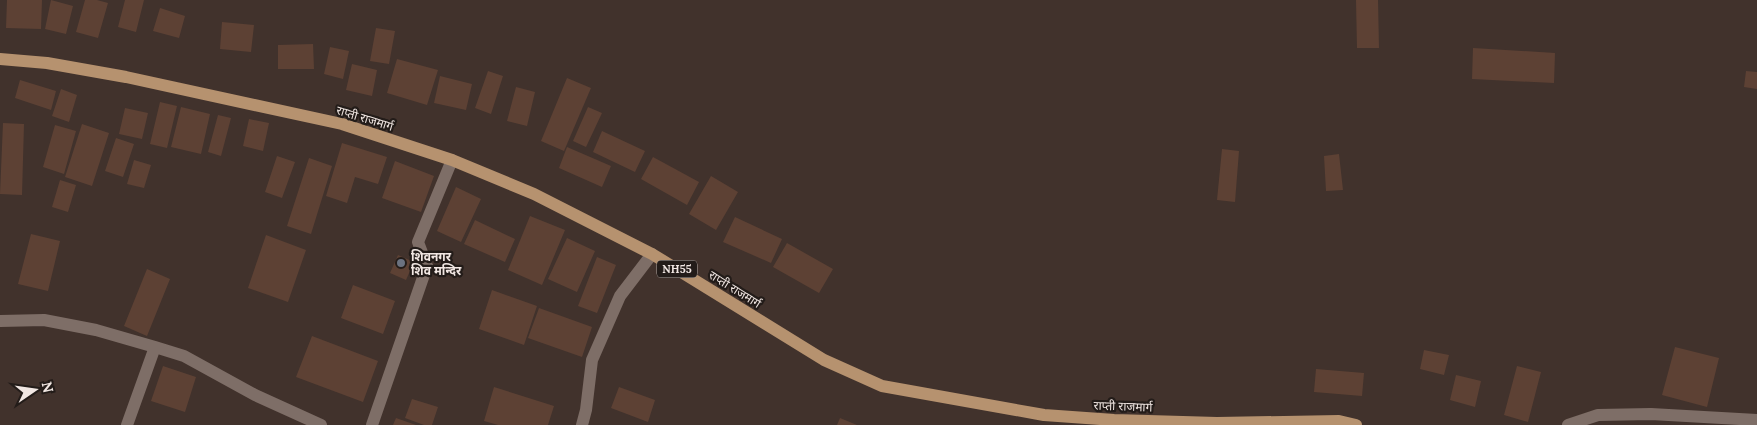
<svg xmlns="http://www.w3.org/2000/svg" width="1757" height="425" font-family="Lora,'Noto Sans Devanagari',serif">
<rect width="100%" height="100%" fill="#41322c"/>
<path fill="#5d4134" d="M7,0H42L41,29L6,28Z
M51,0L73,6L66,34L45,29Z
M85,0H97L108,3L98,38L76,32Z
M125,0H144L136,32L118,27Z
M1356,0H1378L1379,48H1357Z
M160,8L185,16L179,38L153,31Z
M222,22L254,25L251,52L220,49Z
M376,28L395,31L389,64L370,61Z
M313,44L314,69H278V45Z
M330,47L349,51L343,79L324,74Z
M1473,48L1555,53L1554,83L1472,79Z
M397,59L438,70L427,105L387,93Z
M352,64L377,70L372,96L346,90Z
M488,71L503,76L491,114L475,108Z
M1746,71L1757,72V89L1744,87Z
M440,76L472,84L466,110L434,103Z
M567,78L591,88L564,151L541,141Z
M20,80L56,91L51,110L15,98Z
M516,87L535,92L527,126L507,121Z
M61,89L77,95L69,122L52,116Z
M160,102L177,106L167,148L150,144Z
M181,107L210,114L201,154L171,147Z
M588,107L602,113L586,147L573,141Z
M125,108L148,113L142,139L119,134Z
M218,115L231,118L221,156L208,152Z
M249,119L269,123L263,151L243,146Z
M3,123L24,124L22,195L0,194Z
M82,124L109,133L92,186L65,177Z
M55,125L76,131L64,174L43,167Z
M602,131L645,151L635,172L593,152Z
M116,138L134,144L123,177L105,171Z
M342,143L387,157L378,184L355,177L347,203L326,196Z
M567,147L611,166L602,187L559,168Z
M1222,149L1239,151L1235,202L1217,200Z
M1339,154L1343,190L1326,191L1324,156Z
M277,156L295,162L282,198L265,192Z
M653,157L699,182L687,205L641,179Z
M309,158L332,166L311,234L287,226Z
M134,160L151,165L144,188L127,184Z
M395,161L434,176L421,212L382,198Z
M711,176L738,192L716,230L689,214Z
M60,180L76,185L68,212L52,207Z
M456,187L481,199L461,242L437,231Z
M530,216L565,230L542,285L508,270Z
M735,217L782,239L771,263L723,242Z
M475,220L515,239L505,262L464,244Z
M31,234L60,241L48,291L18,284Z
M266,235L306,250L288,302L248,288Z
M567,238L595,251L577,292L548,279Z
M787,243L833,269L819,293L773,267Z
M398,255L414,262L406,280L390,273Z
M597,257L616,265L597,313L578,306Z
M147,269L170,279L147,336L124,326Z
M353,285L395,301L383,334L341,318Z
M492,290L537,306L524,345L479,329Z
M539,308L592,327L582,357L528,338Z
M312,336L378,361L363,402L296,377Z
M1675,347L1719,358L1707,407L1662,395Z
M1424,350L1449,355L1444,375L1420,369Z
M163,366L196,377L185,412L151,401Z
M1517,366L1541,372L1528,422L1504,415Z
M1316,369L1364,373L1362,396L1314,392Z
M1456,375L1481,381L1475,407L1450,400Z
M494,387L554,406L548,425H498L484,421Z
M619,387L655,400L648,422L611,408Z
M412,399L438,407L432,425H424L405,418Z
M396,418L416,425H393Z
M840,418L857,425H837Z"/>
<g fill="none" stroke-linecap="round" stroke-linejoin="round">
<path stroke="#7e6e67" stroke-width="12" d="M0,321L44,320L96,330L155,347L184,356L255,395L321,425
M127,425L155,347
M372,425L427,266L418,242L452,160
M582,425L586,410L592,360L620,296L652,254
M1568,425L1598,415L1651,414L1757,420"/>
<path stroke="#b6926f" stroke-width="12" d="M0,59L47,63L126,77L342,124L452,160L534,194L652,254L824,360L882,386L1044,415L1114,420L1217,423L1339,421L1356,425"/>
</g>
<circle fill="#6b7280" stroke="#231c19" stroke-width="2" cx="401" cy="263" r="5"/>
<g text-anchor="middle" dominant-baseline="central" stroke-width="4.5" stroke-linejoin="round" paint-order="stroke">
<rect fill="#231c19" stroke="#b3aaa6" stroke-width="1" x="657" y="260.5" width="40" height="17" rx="4"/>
<g font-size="11" font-weight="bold" fill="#f1e7e3">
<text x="677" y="269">NH55</text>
</g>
<g font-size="12" fill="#f1e7e3" stroke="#231c19">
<text transform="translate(365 118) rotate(17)">राप्ती राजमार्ग</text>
<text transform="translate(735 289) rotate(32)">राप्ती राजमार्ग</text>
<text transform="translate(1123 406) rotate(2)">राप्ती राजमार्ग</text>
</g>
<g font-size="12" font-weight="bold" fill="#f1e7e3" stroke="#231c19" text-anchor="start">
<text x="411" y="256">शिवनगर<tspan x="411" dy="14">शिव मन्दिर</tspan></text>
</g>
</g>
<g transform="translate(35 390) rotate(77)" stroke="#231c19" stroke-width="4" paint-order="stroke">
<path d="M0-4L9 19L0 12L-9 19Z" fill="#f1e7e3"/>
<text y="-8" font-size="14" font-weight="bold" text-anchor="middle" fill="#f1e7e3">N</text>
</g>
</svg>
